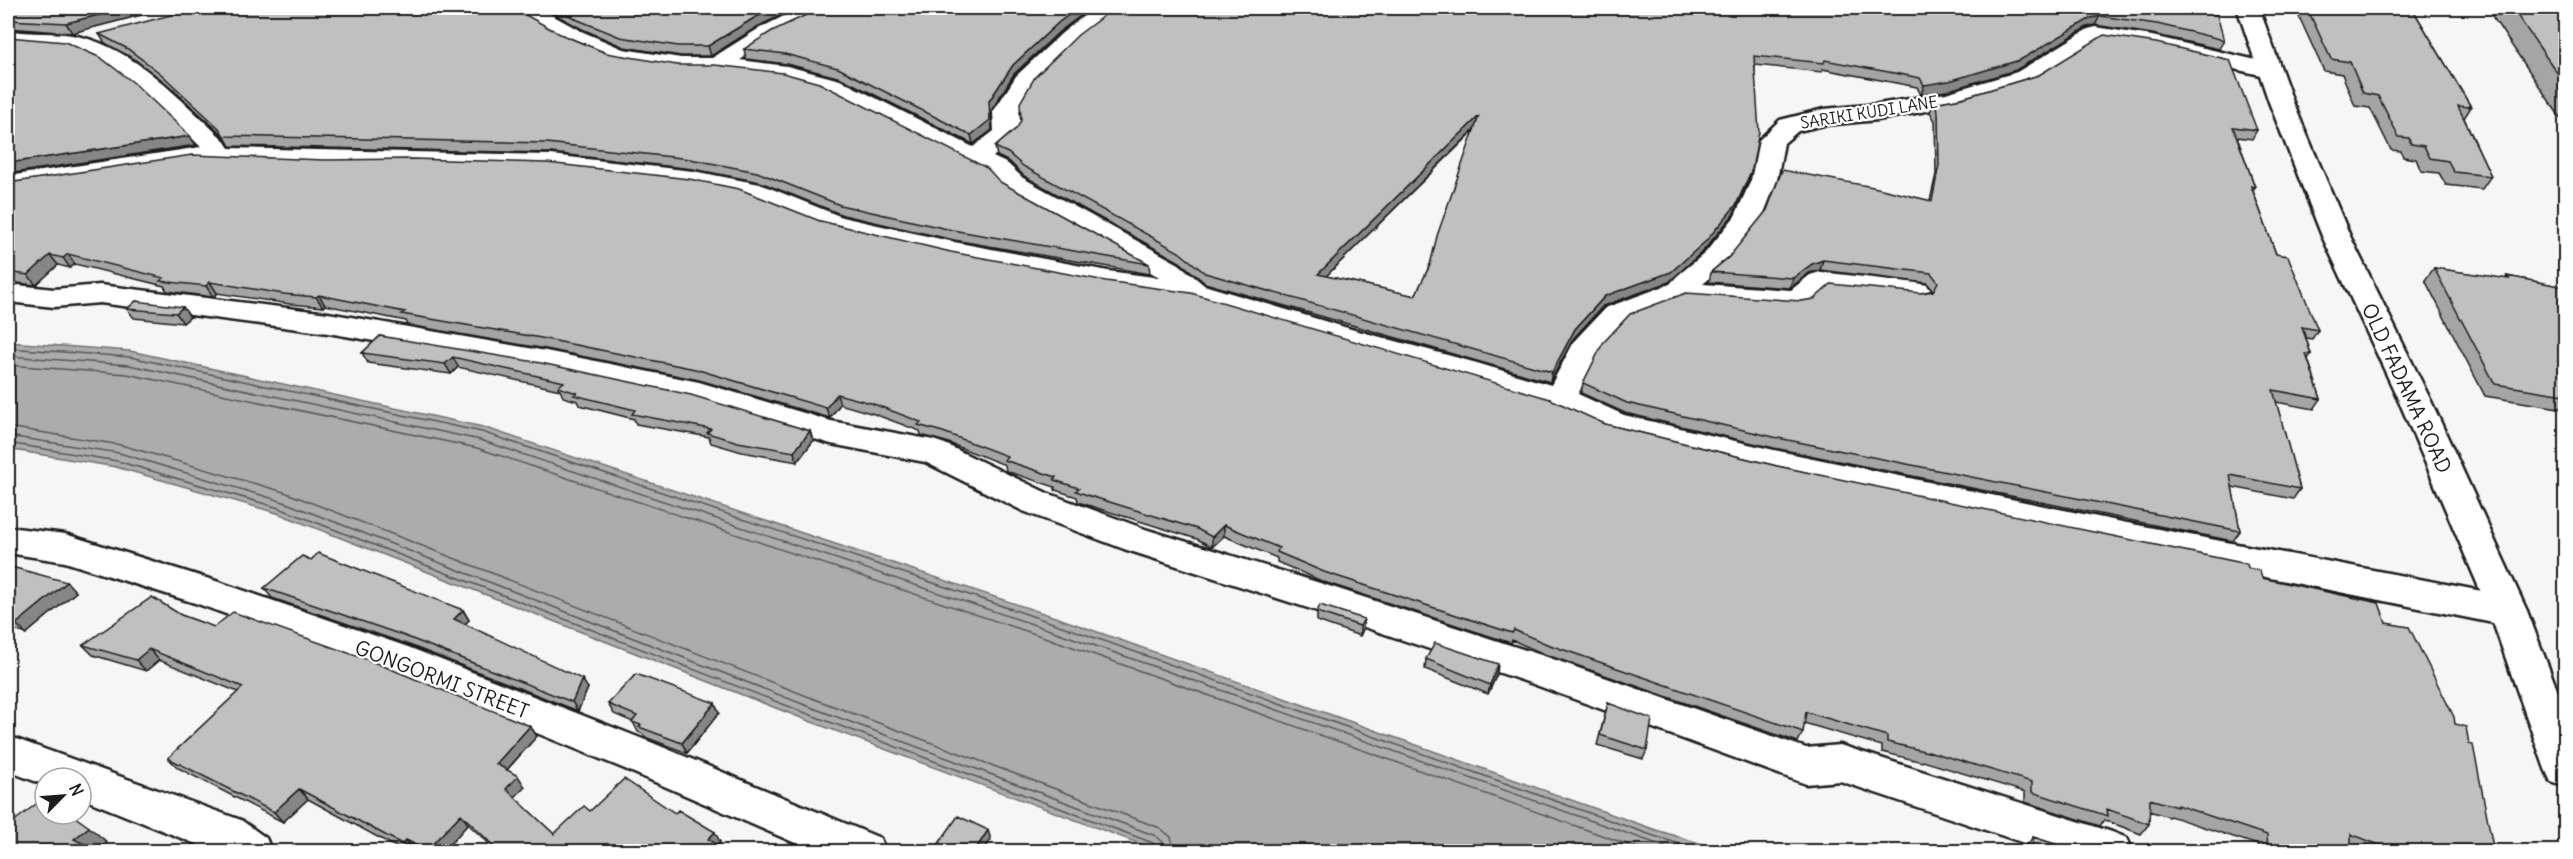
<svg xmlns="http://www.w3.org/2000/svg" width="2573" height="859" font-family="Delius,sans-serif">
<rect width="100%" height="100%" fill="#f6f6f6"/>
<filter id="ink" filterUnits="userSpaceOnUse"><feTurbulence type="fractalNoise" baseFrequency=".0167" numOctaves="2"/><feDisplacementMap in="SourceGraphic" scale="12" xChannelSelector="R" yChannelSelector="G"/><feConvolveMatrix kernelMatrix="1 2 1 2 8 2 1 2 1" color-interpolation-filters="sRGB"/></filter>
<g filter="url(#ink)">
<path fill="#acacac" stroke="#727272" stroke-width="1.5" d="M8,342L130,351L483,427L1061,619L1656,830L1726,851H1159L809,721L277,513L116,467L8,449Z"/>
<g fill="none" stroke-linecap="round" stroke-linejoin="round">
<path stroke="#565656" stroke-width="1.5" d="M8,348L130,357L482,432L1059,625L1654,836L1706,852
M8,356L129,365L480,440L1056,632L1680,852
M8,365L127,374L477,448L1053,640L1649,852
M8,427L121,445L284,492L817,700L1160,828L1171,837L1174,852
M8,436L119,453L281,501L813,708L1156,836L1163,842L1165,852
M8,443L117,461L279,508L811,715L1153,843L1158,852"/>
<g stroke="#1c1c1c" stroke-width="5">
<path id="street" d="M512,8H539L581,31L623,49L681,58H712L758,29L800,8H829L826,13L774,38L740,60L787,66L840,80L973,147L994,131L993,112L1016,76L1062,33L1094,8H1119L1116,13L1078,43L1035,85L1019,112L1021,129L1017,136L993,157L1008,164L1023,178L1179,264L1204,285L1351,329L1477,363L1551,385L1575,340L1605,308L1670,284L1677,276L1705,253L1735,216L1751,180L1759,140L1780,120L1824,109L1878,104L1946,93L2017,72L2088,29L2096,27L2152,36L2278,65L2281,70L2278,75L2269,77L2152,50L2100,42L2035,82L1958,105L1878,120L1824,125L1798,131L1784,143L1777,180L1762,218L1725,265L1703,284L1791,290L1810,275L1820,272L1917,283L1927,285L1932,292L1927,299L1917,301L1827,291L1809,307L1798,309L1683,300L1627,322L1599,352L1578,394L1624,415L1774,450L2122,522L2508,596L2521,601L2527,611L2521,621L2508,626L2122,548L1774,474L1603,432L1549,407L1192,301L1108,289L954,260L823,229L743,197L693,187L551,171L417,167L330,168L198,163L8,192V176L201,147C166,114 121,63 72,49C52,44 29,49 8,44V30C31,35 54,31 77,36C135,48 181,101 223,139L229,148L551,155L693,171L760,184L842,217L954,242L1108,271L1161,278L1003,190L990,176L822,90L786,80L718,72H681L610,60L565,41L515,13Z
M1338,8H1419C1407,26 1393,20 1375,17C1364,15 1352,16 1341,13Z
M8,284L54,289L100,285L328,313L546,351L699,382L831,421L933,440L945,444L1047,493L1148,530L1320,583L1547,657L1806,748L1840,745L2112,832L2127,838L2133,852H2051L1840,781L1806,784L1533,684L1311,609L1124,549L1023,511L925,462L831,444L696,403L546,371L328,333L100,303L54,307L8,302Z
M8,527L65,534L219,582L408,647L653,743L880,838L886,852H816L625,769L380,669L195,603L65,562L8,553Z
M8,736L241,820L266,838L272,852H216L81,798V778H45V785L8,771Z"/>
</g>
<g stroke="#1c1c1c" stroke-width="5">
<path id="secondary" d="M2237,8H2259L2293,102L2350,236L2431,401L2527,611L2566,713V787L2551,782L2545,769L2489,611L2399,401L2322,236L2269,102Z"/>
</g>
<use href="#street" fill="#fff" fill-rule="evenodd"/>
<use href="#secondary" fill="#fff" fill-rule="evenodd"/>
</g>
<path fill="#a5a5a5" stroke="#1c1c1c" stroke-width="1.5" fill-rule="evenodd" d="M8,8H168L72,33L8,28Z
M543,8H796L757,27L711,56H681L624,47L582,29Z
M2295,8H2412L2471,107L2464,118L2491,176L2482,189L2446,185L2439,173L2421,171L2416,159L2403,157L2401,151L2391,150L2370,108L2355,106L2342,74L2324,71Z
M2498,8H2565V121L2562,120L2492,16Z
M1400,13H2207L2224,40L2219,49L2152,34L2095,25L2087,27L2016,70L1946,91L1921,95L1917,87L1822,69V72L1755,65L1749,179L1733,215L1703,251L1669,282L1603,306L1573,339L1550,382L1205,283L1180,262L1024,176L1010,162L997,156L995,147L1017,128ZM1475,130L1430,265L1415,296L1326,276Z
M1060,31L1014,74L991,111L992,130L973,144L841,78L787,64L746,59L744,49Z
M99,34H560L606,53L1000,182L1149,264L1150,274L954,240L843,215L760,182L693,169L551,153L230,146L225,137L166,83L134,59L105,43Z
M2039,75L2257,130L2252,139L2237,137L2255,187L2253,191L2276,254L2318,330L2312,339L2306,338L2311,354L2308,359L2321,399L2314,409L2276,402L2300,489L2293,499L2232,487L2240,531L2233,541L1774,448L1625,413L1581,393L1583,383L1801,301L1921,293L1933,290L1927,283L1820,270L1809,273L1790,288L1709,282L1711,272L1729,257L1930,201L1936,174L1935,121L1930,112L1934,103L1962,98Z
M8,183L820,221L1605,424L1777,466L2248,568L2262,578L2386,623L2455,724L2494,852H2362L2351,847V852H2258V845L2170,816L2169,817L2149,811V824L2141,834L2104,820L2100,826L2025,802V792L1923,761L1922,762L1882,752V746L1804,723L1803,732L1798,742L1544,654L1512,640L1511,643L1324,582L1277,562V558L1224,536L1212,547L1197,539L1078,502L1077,497L1055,490V487L1006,471L1005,465L946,442L921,435L920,431L874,414L840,404L830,418L699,380L546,349L408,325L406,321L325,305L323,307L290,304L217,293L213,297L167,291L164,286L75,264L70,268L58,265L36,285L8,282V283Z
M2434,268L2505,279L2507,276L2565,287V409L2485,396L2425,280Z
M136,301L190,317L183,323L134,318L127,309Z
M380,336L810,431L813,441L797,462L742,452L711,443L709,437L636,424L634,419L579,405L577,401L563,397L560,390L458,367L451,374L368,363L362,353Z
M311,560L463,610L469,620L465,624L588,688L578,711L409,645L272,598L264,588Z
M8,566L76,592L26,634L8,628Z
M1317,612L1364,619L1363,629L1360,636L1317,621Z
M181,615L214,627L530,726L537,736L507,770L525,787L514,797L554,834L590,811L720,842L718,845L727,852H498L468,824L443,852H417L414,850L413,852H405L308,799L283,822L178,768L168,758L238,692L159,660L146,671L93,655L83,645Z
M1426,659L1497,674L1488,694L1425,669Z
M1608,703L1647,750L1643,759L1597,745Z
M608,704L719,713L687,753L645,737L643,734L638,732L633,722L614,714Z
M2033,837L2058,845L2111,852H2026V846Z"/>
<path fill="#868686" stroke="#1c1c1c" stroke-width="1.5" d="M127,8H168L72,33L66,23Z
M775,8H796L757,27L711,56L708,46L754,18Z
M1078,8H1091L1060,31L1014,74L991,111L992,130L973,144L971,135L989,101L1013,65L1059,22Z
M2100,16L2095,25L2087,27L2016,70L1946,91L1921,95L1924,85L2091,18Z
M1479,116L1478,126L1318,284V274Z
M190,136L196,145L8,174V175V163Z
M1752,169L1749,179L1733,215L1703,251L1669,282L1603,306L1573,339L1550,382L1552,372L1575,329L1605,296Z
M68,254L75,264L70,268L63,258Z
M50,255L58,265L36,285L28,275Z
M1823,260L1820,270L1809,273L1790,288L1793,278L1812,264Z
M210,282L217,293L213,297L206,286Z
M319,295L325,305L323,307L316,297Z
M183,307L190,317L183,323L176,313Z
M453,357L458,367L451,374L445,364Z
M837,394L840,404L830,418L826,408Z
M810,431L813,441L797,462L794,452Z
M1224,525V536L1212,547V537Z
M67,582L76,592L26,634L16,624Z
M463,610L469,620L460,628L454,619Z
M1364,619L1363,629L1360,636V626Z
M149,649L159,660L146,671L136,660Z
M1498,664L1497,674L1488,694L1490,685Z
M582,679L588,688L578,711L572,702Z
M715,703L719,713L687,753L682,743Z
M530,726L537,736L503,774L496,764Z
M518,776L525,787L513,799L506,789Z
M299,789L308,799L283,822L274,812Z
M461,814L468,824L443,852H428L427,850Z
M89,827L107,842L96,852H88L74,839Z
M988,830L991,840L983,852H974Z
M715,832L720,842L714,849L708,839Z
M406,840L414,850L413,852H408L402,844Z"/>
<path fill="#c0c0c0" stroke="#1c1c1c" stroke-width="1.5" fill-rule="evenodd" d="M8,8H127L66,23L8,20Z
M197,8H513L560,34L606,53L677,65H715L783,73L819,83L987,168L1000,182L1149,264L952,230L840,205L757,172L690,159L547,143L224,136L219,128L160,73L128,49L99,34Z
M556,8H775L754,18L708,46H678L620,37L578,20Z
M821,8H1078L1059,22L1013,65L989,101L990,120L971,135L838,68L785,54L744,49L772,31Z
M1114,8H1358L1400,13L1412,10L1414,8H2205L2207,13L2217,15L2224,40L2157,24L2100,16L2091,18L2020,60L1949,81L1924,85L1920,78L1825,60L1824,63L1754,56L1759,132L1752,169L1736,205L1706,241L1671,272L1605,296L1575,329L1552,372L1205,273L1179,252L1023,166L1008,153L995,147L1017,128L1021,120L1020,103L1035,77L1078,35ZM1479,116L1437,236L1430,265L1415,296L1318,274Z
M2307,8H2412L2471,107L2458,106L2491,176L2454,172L2448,161L2430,158L2424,146L2411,144L2409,138L2399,137L2378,96L2363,93L2350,62L2331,59Z
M2512,8H2565V84Z
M2104,35L2156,43L2230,60L2257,130L2233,127L2255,187L2251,186L2276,254L2288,256L2318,330L2302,327L2311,354H2306L2321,399L2273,390L2300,489L2230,475L2240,531L1778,438L1627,403L1583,383L1603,343L1630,314L1686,293L1801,301L1814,299L1831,284L1921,293L1933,291L1938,282L1931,273L1823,260L1812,264L1793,278L1711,272L1729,257L1767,210L1782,170L1873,187L1932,201L1939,165L1938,112L1934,103L1962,98L2039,75Z
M8,37L65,42L101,58L134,83L190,136L8,163Z
M192,155L324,160L412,159L547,163L689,179L739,189L820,221L951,252L1106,281L1191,293L1550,399L1605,424L1777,466L2247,564L2248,568L2260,571L2262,578L2379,603L2386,623L2409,627L2454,717L2455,724L2466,727L2469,744L2473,745L2494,852H2398L2351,834V852H2324L2316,848V852H2268L2267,835L2177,805V807L2150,799L2149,824L2107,809L2108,816L2032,792V782L1928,751V752L1887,742V736L1806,712L1803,732L1547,644L1514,630L1512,633L1324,572L1277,552L1279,548L1224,525L1212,537L1197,529L1090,496L1076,491L1079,488L1054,480L1056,477L1004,460L1007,456L943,432L918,425L921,422L871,403L837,394L826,408L695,369L541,338L402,314L405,312L319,295L316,297L284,294L210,282L206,286L160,281L164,278L68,254L63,258L50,255L28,275L8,272V183Z
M2434,268L2509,279L2507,276L2565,287V395L2495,384Z
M136,301L183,307L176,313L127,309Z
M380,336L541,363L691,395L810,431L794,452L738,442L707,433L711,429L632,414L635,410L574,395L577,393L558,387L564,382L453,357L445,364L362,353Z
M318,553L463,610L454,619L582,679L572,702L402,635L264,588L302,556L311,560Z
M8,566L67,582L16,624L8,621Z
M152,597L181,615L214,627L233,612L371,661L530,726L496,764L518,776L506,789L554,834L584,806L590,811L624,779L675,813L678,810L715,832L708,839L726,850L725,852H500L461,814L427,850L406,840L402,844L299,789L274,812L168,758L243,687L149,649L136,660L83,645Z
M1320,605L1364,619L1360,626L1317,612Z
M1435,643L1498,664L1490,685L1426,659Z
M636,674L715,703L682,743L639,727L641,725L632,722L637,716L608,704Z
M1608,703L1652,719L1647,750L1600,735Z
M45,797V814H71L89,827L74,839L92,848L88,852H8V826Z
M958,816L988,830L974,852H933Z
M2033,837L2058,845H2110L2111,852H2033Z"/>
</g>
<g text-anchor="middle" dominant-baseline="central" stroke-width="4.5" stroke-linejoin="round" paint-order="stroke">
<g font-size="16" fill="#1c1c1c" stroke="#fff">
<text transform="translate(1869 112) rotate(-9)">SARIKI KUDI LANE</text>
</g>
<g font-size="20" fill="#1c1c1c" stroke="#fff">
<text transform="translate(2407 388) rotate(65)">OLD FADAMA ROAD</text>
<text transform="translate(442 679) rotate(21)">GONGORMI STREET</text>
</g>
</g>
<rect width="2573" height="859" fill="none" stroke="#fff" stroke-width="30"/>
<rect x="15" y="15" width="2543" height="829" fill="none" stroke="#1c1c1c" stroke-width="2" filter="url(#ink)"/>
<g transform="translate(63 796) rotate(65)"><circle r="28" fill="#ffffff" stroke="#a4a4a4" stroke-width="1.5"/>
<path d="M0-4.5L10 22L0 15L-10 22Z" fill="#1c1c1c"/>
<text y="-9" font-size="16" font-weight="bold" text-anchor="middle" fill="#1c1c1c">N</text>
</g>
</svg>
